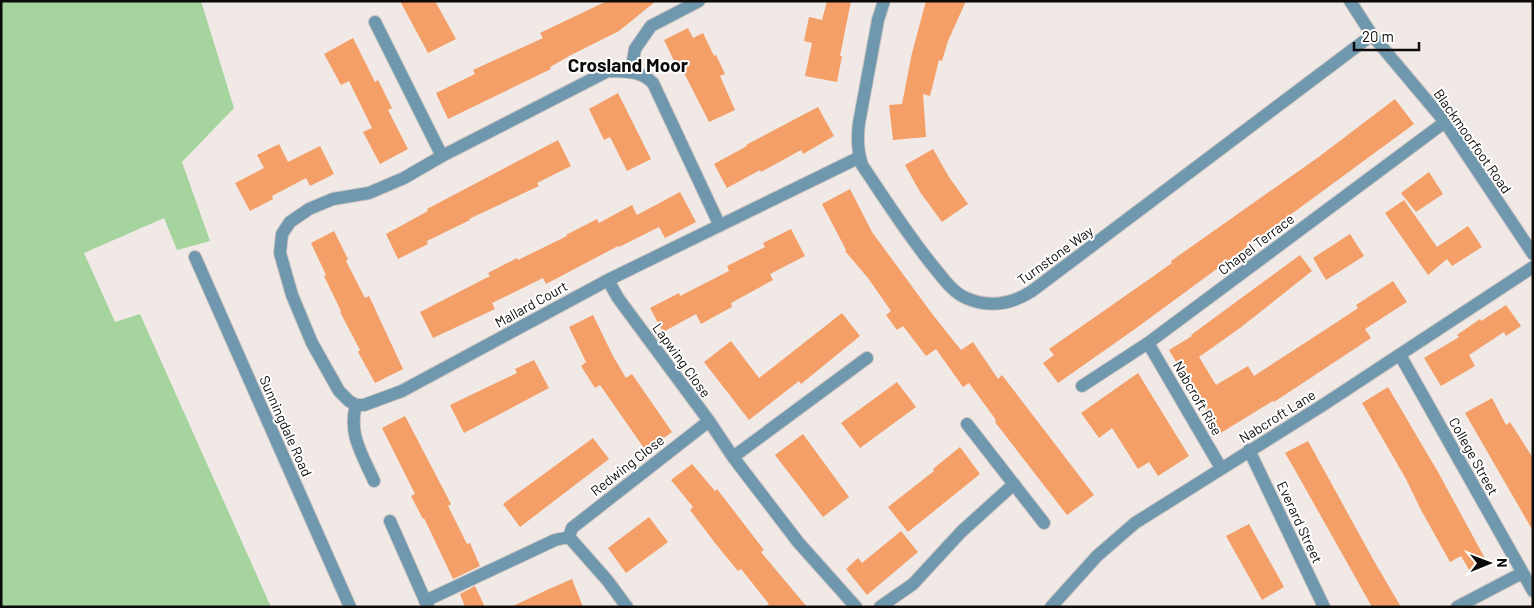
<svg xmlns="http://www.w3.org/2000/svg" width="1534" height="608" font-family="Barlow,sans-serif">
<rect width="100%" height="100%" fill="#f0e9e5"/>
<path fill="#a5d49f" d="M1,1H201L234,108L182,162L210,241L177,250L164,218L84,253L115,322L140,314L271,607H1Z"/>
<path fill="#f59f68" d="M400,1H435L456,39L428,53Z
M607,1H656L619,31L571,55L550,67L551,69L448,119L436,93L475,74L473,70L543,38L540,33Z
M827,1H851L840,56H842L837,82L805,76L812,43L804,41L809,17L822,20Z
M926,1H966L948,41L942,61L939,60L930,96L923,94L926,137L893,140L889,105L902,104L912,53Z
M688,28L693,38L703,33L714,56L716,55L725,74L720,76L735,110L709,122L679,63L676,65L664,40Z
M353,38L375,82L378,80L392,108L388,110L408,149L380,164L363,132L372,128L349,81L341,85L324,54Z
M618,93L651,159L627,171L610,137L604,140L589,109Z
M1395,99L1414,124L1135,329L1058,383L1043,363L1054,355L1049,349L1148,280L1172,263L1171,261L1320,156Z
M818,107L834,136L803,154L801,150L761,172L760,170L727,188L714,164L747,146L746,145Z
M558,140L571,166L537,183L539,186L469,219L470,220L427,241L428,244L398,259L386,234L428,211L427,209Z
M279,144L288,162L320,146L334,174L310,186L306,178L272,196L273,199L250,211L235,183L264,168L257,155Z
M933,149L949,177L968,204L942,222L920,192L905,165Z
M1429,172L1443,194L1416,212L1401,193Z
M850,189L872,232L933,315L961,350L973,342L998,379L1002,375L1094,495L1067,515L995,422L996,420L969,383L963,387L936,349L926,356L903,326L897,330L886,315L891,311L868,278L845,251L846,250L822,204Z
M680,192L696,222L665,238L659,227L619,247L618,246L546,284L543,278L492,303L495,309L433,338L420,312L490,276L488,273L517,258L518,260L567,236L566,235L597,219L599,223L632,205L637,215Z
M1404,200L1437,247L1468,226L1482,247L1452,266L1447,259L1428,275L1385,213Z
M791,229L805,256L770,274L773,280L731,303L732,307L717,315L701,324L696,314L663,332L650,308L679,293L680,296L729,271L727,266L765,247L763,243Z
M334,231L348,259L346,261L365,298L369,296L403,369L375,383L358,352L360,350L340,312L341,311L324,276L326,275L311,243Z
M1350,234L1364,256L1326,280L1313,258Z
M1300,255L1312,271L1240,328L1199,357L1216,385L1248,366L1254,376L1337,322L1358,308L1356,305L1393,281L1407,302L1365,329L1371,338L1274,402L1273,401L1219,434L1169,350L1192,336L1191,335Z
M1506,305L1521,326L1506,336L1504,332L1469,355L1475,366L1441,386L1424,358L1459,337L1457,335L1480,319L1481,321Z
M842,313L860,336L801,384L799,381L749,420L704,362L731,341L759,378Z
M593,315L613,356L626,378L632,374L672,432L646,451L600,385L595,388L581,366L586,362L569,327Z
M534,360L549,388L464,433L450,405L517,373L515,369Z
M1138,373L1189,456L1158,476L1149,462L1138,469L1112,428L1099,438L1081,413Z
M897,382L916,407L860,448L841,423Z
M1388,387L1438,472L1488,564L1471,573L1461,556L1450,562L1421,510L1406,479L1362,403Z
M1492,398L1506,425L1510,422L1533,458V531L1465,413Z
M405,416L451,504L448,506L467,544L470,543L480,566L453,579L424,518L423,519L411,496L415,494L382,428Z
M803,434L849,497L823,517L775,455Z
M593,438L609,459L520,527L503,504Z
M1308,441L1374,561L1401,607H1372L1295,470L1285,453Z
M960,447L980,474L908,532L888,507L934,471L933,469Z
M692,464L715,491L717,489L764,550L761,552L807,607H765L769,604L741,569L738,571L715,543L690,510L693,507L671,480Z
M649,517L668,542L626,573L608,548Z
M1249,524L1284,587L1262,600L1226,536Z
M901,531L918,552L867,595L846,569L858,558L862,563Z
M572,579L583,607H511L549,589Z
M475,586L485,607H465L460,594Z"/>
<g fill="none" stroke-linecap="round" stroke-linejoin="round">
<g stroke="#ccc5c2" stroke-width="14">
<path id="minor" d="M884,1L878,20L859,123C857,138 857,150 862,165C885,199 907,234 933,266C943,278 952,292 966,298C989,308 1012,304 1032,291L1372,35
M375,22L442,156
M631,72L635,49L651,26L699,1
M719,224L653,83C640,70 625,72 608,71L442,156L404,178L369,193L333,199L309,209L290,222L282,234L280,253L292,295L312,343L339,391L349,401L356,405H364L402,391L608,280L860,157
M195,257L350,607
M608,280L618,298L709,421L733,457L798,542L856,607
M1148,343L1221,468
M1400,355L1533,591
M1082,386L1148,343L1445,122
M356,405C348,434 362,454 374,481
M967,424L1044,523
M1249,450L1324,607
M733,457L867,358
M390,521L428,607
M425,601L555,540L569,537
M627,607L607,580L569,537L572,528L709,421
M880,607L913,584L961,532L1014,484
M1051,607L1097,556L1135,523L1323,405L1533,267
M1457,607L1522,573"/>
</g>
<g stroke="#ccc5c2" stroke-width="14">
<path id="tertiary" d="M1350,1L1372,35L1445,122L1533,254"/>
</g>
<use href="#minor" stroke="#6f98af" stroke-width="12"/>
<use href="#tertiary" stroke="#6f98af" stroke-width="12"/>
</g>
<g text-anchor="middle" dominant-baseline="central" stroke-width="4" stroke-linejoin="round" paint-order="stroke">
<g font-size="14" fill="#0d0b0a" stroke="#fff">
<text transform="translate(1473 141) rotate(55)">Blackmoorfoot Road</text>
<text transform="translate(1256 244) rotate(-37)">Chapel Terrace</text>
<text transform="translate(1055 255) rotate(-36)">Turnstone Way</text>
<text transform="translate(531 304) rotate(-29)">Mallard Court</text>
<text transform="translate(682 360) rotate(54)">Lapwing Close</text>
<text transform="translate(1198 398) rotate(60)">Nabcroft Rise</text>
<text transform="translate(1277 416) rotate(-32)">Nabcroft Lane</text>
<text transform="translate(286 426) rotate(66)">Sunningdale Road</text>
<text transform="translate(1474 456) rotate(61)">College Street</text>
<text transform="translate(627 465) rotate(-38)">Redwing Close</text>
<text transform="translate(1300 522) rotate(65)">Everard Street</text>
</g>
<g font-size="19" font-weight="bold" fill="#0d0b0a" stroke="#fff">
<text x="628" y="64">Crosland Moor</text>
</g>
</g>
<rect width="1534" height="608" fill="none" stroke="#0d0b0a" stroke-width="5"/>
<g transform="translate(1489 563) rotate(89)" stroke="#ffffff" stroke-width="4" paint-order="stroke">
<path d="M0-4L9 19L0 12L-9 19Z" fill="#0d0b0a"/>
<text y="-8" font-size="14" font-weight="bold" text-anchor="middle" fill="#0d0b0a">N</text>
</g>
<path d="M1354 42v8h65v-8" fill="none" stroke="#0d0b0a" stroke-width="2.5"/>
<text x="1362" y="42" font-size="15" fill="#0d0b0a" stroke="#ffffff" stroke-width="4" paint-order="stroke">20 m</text>
</svg>
